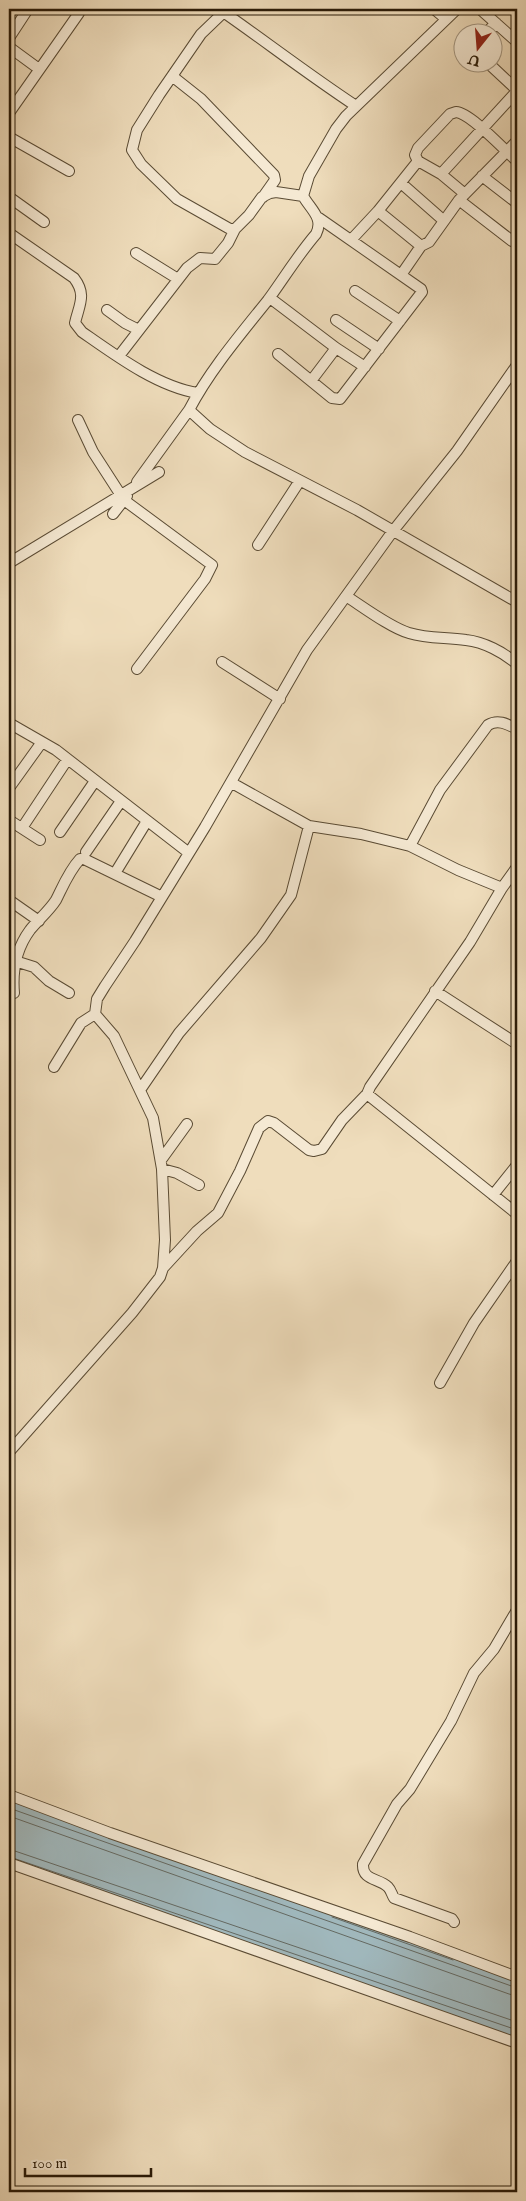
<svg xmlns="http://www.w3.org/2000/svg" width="526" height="2201" font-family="'IM FELL English',serif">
<rect width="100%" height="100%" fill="#efddbc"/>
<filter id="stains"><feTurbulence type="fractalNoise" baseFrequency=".004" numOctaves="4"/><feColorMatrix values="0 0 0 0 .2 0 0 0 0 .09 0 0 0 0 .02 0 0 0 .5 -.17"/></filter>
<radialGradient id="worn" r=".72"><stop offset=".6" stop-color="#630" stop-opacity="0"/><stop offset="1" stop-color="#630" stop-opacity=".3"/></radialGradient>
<path fill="#a0b8bd" stroke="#707974" d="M9,1796L517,1977V2042L9,1868Z"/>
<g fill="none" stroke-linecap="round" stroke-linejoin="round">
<path stroke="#646962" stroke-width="1" d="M9,1808L517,1988
M9,1816L509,1994L517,1996
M9,1849L517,2022
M10,1857L517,2030
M332,1917L453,1960"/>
<g stroke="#5a4b34" stroke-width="12">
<path id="minor" d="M219,9C265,41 309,75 356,106
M227,9L201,34L159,95L137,130L132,150L141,164L177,199L230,229H235L249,215L262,197L270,193L276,192L303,196
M434,9L446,19
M457,9L346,116L336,129L309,176L303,196C311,210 324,218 316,234C298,255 284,278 268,300C240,335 210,370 189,410L210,429L245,452L357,510L517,602
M480,9L517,42
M487,32L496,23
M9,38L28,9
M9,47L39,69
M487,62L517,90
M172,76L201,99L274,175L275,180L263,197
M517,91L441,174L418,161L415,155L418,148L450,114L456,112C471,113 504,150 517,161
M9,113L79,13V9
M9,137L69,171
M517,141L459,200L512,241L517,240
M418,161L378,211L421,246L429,242L459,200
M441,174L465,194
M482,176L517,203
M401,183L443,220
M9,197L44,222
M9,233L74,278C87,295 79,305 75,323L82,332C115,355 158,387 198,393
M351,240L378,211
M136,253L178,279
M401,275L421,246
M355,291L400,321
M270,298L336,348L365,367
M107,310L125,323L139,330
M336,320L379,349
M278,354L332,398L340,399L422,292L421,289L319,218
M119,356L187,268L200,258L215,259L228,243L235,229
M311,381L336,348
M78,420L93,452L124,500L212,565L205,579L137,669
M137,482L189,410
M113,514L127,496
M258,545L299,482
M9,563L159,472
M346,596C363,607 391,628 409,633C428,639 446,637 466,640C484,642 503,652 517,664
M222,662L280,699
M9,723L56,750L189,853
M232,783L309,826L361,834L410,846L440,790L488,725C498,719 507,724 517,729
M9,788L42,742
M9,820L40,840
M22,828L67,760
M60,832L95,781
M410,846L458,870L502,888
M86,852L121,801
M517,867L502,888L470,942L370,1087L367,1094L517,1214
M117,870L147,821
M9,900L39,921
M15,961L34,967L49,981L69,993
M435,991L517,1044
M14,993C12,970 16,949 30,930C38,920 49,911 56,900C63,886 69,871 80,859H84L162,897
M54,1067L81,1023L95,1014
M140,1090L179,1033L261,938L291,895L309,826
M161,1160L187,1124
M162,1169L177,1173L199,1185
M493,1195L517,1165
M163,1268L197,1231L218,1213L240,1171L259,1128L268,1121L274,1123L309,1150L314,1151L322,1149L342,1120L367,1094
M440,1383L474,1323L517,1261
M9,1452L132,1313L160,1277L163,1268L165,1240L162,1169L153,1118L114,1036L95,1014L97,999L105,986L135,941L205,827L307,650L393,531L457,451L517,365
M9,1795L110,1833L410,1937L517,1977
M9,1863L517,2043
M454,1922L452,1919L394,1898C392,1895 391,1890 388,1887C379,1878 362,1881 363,1864L397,1804L410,1789L451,1721L474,1673L494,1649L517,1610"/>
</g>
<use href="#minor" stroke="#f5e9d3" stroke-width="10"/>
</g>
<rect width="526" height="2201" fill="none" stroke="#efddbc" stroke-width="30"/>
<rect x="10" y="10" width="506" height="2181" fill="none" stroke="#291a07" stroke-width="2.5"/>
<rect x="15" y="15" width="496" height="2171" fill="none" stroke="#291a07"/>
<g transform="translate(478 48) rotate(197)"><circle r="24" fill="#f5e9d3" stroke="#a39681"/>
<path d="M0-4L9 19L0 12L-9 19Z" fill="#8f2418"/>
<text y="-8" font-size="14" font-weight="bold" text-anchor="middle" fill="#291a07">U</text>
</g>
<path d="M25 2168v8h126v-8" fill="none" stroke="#291a07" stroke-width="2.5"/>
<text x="32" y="2168" font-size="15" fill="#291a07" stroke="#f5e9d3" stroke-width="4" paint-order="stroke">100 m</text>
<rect width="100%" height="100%" filter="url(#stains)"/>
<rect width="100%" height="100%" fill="url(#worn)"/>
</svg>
